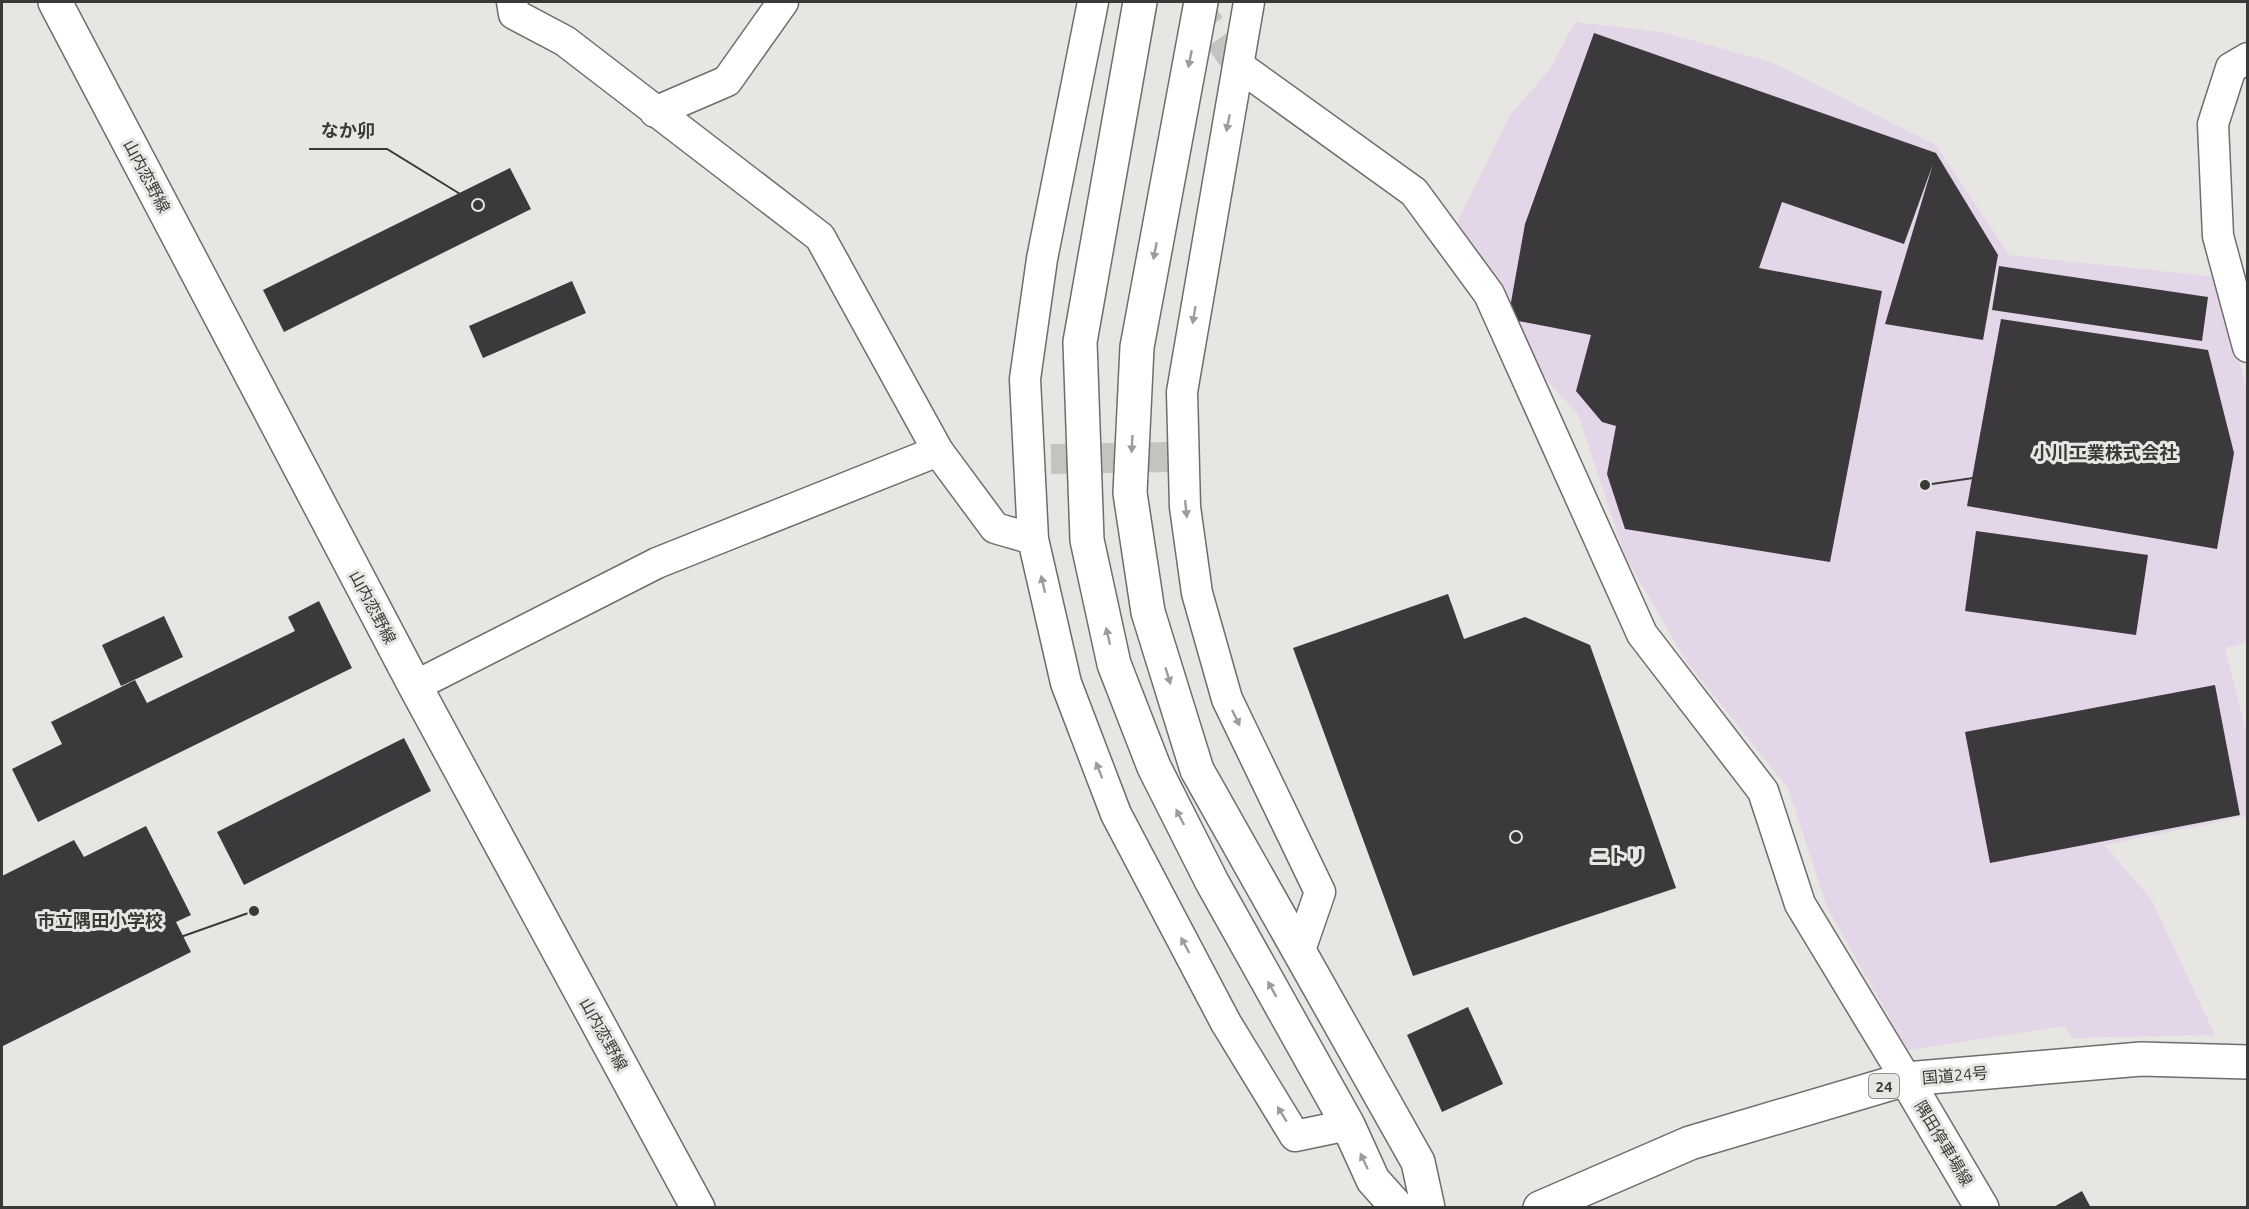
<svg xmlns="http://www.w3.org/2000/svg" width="2249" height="1209" font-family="Ubuntu,'Noto Sans JP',sans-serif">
<rect width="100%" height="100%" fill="#e7e6e2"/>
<path fill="#e4d6e9" d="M1575,22L1662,32L1773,63L1936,145L2009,255L2217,277L2247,391V642L2225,648L2247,734V816L2104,845L2151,899L2215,1035L2073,1038L2065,1026L1908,1050L1827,907L1788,788L1686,661L1625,556L1578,414L1504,334L1476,276L1457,223L1510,115L1550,69Z"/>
<path fill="#3b393c" d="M1594,33L1936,153L1998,255L1983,340L1885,324L1933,164L1904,244L1782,202L1759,268L1882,291L1830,562L1625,529L1607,474L1616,426L1602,422L1576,391L1591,335L1508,319L1525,224Z
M510,168L531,209L284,332L263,290Z
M1999,266L2208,297L2202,341L1992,310Z
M572,281L586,313L483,358L469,326Z
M2001,319L2208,350L2234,453L2217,549L1967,506Z
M1976,531L2148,555L2136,635L1965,611Z
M1448,594L1464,639L1525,617L1590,645L1676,888L1413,976L1293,648Z
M319,601L352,668L38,822L12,769L62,744L51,722L135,680L147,703L295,631L288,617Z
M164,616L183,657L121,686L102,645Z
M2215,685L2240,815L1990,863L1965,732Z
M404,738L431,791L244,885L217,832Z
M146,826L191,915L176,922L191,952L3,1046L2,876L74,840L84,857Z
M1468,1007L1503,1084L1442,1112L1407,1035Z
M2082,1191L2091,1208H2052Z"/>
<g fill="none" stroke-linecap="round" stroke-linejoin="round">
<path stroke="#c4c3c0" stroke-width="30" stroke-dasharray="30 15" stroke-linecap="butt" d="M1193,2L1239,66
M1051,459L1171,457"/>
<g stroke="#6f6d6a" stroke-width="33">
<path id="street" d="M512,2L514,14L565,41L820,237L938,451L995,528L1033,539
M1093,2L1042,259L1025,379L1033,539L1066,683L1116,814L1226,1023L1295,1136L1348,1125
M1249,2L1182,392L1185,507L1197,593L1227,699L1320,892L1299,953
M2248,58L2231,68L2213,124L2218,236L2248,347
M1239,66L1414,192L1489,294L1642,634L1763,791L1800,904L1906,1079
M655,112L727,81L783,2
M415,686L657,563L938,451"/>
</g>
<g stroke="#6f6d6a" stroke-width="36">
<path id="secondary" d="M55,2L415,686L698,1208
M1140,2L1080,342L1087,540L1114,664L1154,767L1212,882L1348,1125L1373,1180L1398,1208
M1201,2L1137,347L1130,493L1148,612L1197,770L1418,1162L1428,1208
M1906,1079L1982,1208"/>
</g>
<g stroke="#6f6d6a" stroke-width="36">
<path id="highway" d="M1540,1208L1690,1143L1906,1079L2141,1059L2248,1062"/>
</g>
<use href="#street" stroke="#fff" stroke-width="30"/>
<use href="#secondary" stroke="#fff" stroke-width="33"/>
<use href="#highway" stroke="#fff" stroke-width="33"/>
</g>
<defs><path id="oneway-solid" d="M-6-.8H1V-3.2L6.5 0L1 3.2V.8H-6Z" transform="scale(1.5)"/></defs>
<g fill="#9c9c9b">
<use href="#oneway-solid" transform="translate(1190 59) rotate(101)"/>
<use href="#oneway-solid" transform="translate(1228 123) rotate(101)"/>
<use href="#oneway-solid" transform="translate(1155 251) rotate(101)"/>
<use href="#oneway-solid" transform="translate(1194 315) rotate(99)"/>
<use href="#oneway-solid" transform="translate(1132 444) rotate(93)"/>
<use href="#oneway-solid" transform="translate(1186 509) rotate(84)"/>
<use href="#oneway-solid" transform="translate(1043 584) rotate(-103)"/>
<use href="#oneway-solid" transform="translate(1108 636) rotate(-103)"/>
<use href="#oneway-solid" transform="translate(1168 676) rotate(73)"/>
<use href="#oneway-solid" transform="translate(1236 718) rotate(64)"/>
<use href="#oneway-solid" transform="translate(1099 770) rotate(-111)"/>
<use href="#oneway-solid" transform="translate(1180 817) rotate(-117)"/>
<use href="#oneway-solid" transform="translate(1185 945) rotate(-118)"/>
<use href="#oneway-solid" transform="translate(1272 989) rotate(-119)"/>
<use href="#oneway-solid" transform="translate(1282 1114) rotate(-121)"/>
<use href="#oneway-solid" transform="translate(1364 1161) rotate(-115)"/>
</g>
<g text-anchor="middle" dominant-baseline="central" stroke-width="6" stroke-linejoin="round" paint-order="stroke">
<rect fill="#e7e6e2" stroke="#6d6d6a" stroke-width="1.5" x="1869" y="1074" width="30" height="24" rx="4.5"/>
<g font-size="15" font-weight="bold" fill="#393937">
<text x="1884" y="1086">24</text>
</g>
<g font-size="16" fill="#393937" stroke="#e7e6e2">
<text transform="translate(147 176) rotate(62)">山内恋野線</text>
<text transform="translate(373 607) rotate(62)">山内恋野線</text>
<text transform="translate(604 1034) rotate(61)">山内恋野線</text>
<text transform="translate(1955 1075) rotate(-5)">国道24号</text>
<text transform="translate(1944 1143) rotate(59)">隅田停車場線</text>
</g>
</g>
<path fill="none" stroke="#393937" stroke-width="2" d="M478 205L387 149H309M1925 485L2021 471H2189M1516 837L1579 874H1657M254 911L175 939H25"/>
<g fill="#393937" stroke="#e7e6e2" stroke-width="2">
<circle cx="478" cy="205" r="6"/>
<circle cx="1925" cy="485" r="6"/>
<circle cx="1516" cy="837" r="6"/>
<circle cx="254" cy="911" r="6"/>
</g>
<g font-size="18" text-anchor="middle" font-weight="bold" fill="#393937" stroke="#e7e6e2" stroke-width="6" stroke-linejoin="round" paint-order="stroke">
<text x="348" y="137">なか卯</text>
<text x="2105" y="459">小川工業株式会社</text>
<text x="1618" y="863">ニトリ</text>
<text x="100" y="927">市立隅田小学校</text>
</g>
<rect width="2249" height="1209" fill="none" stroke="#393937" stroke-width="6"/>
</svg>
